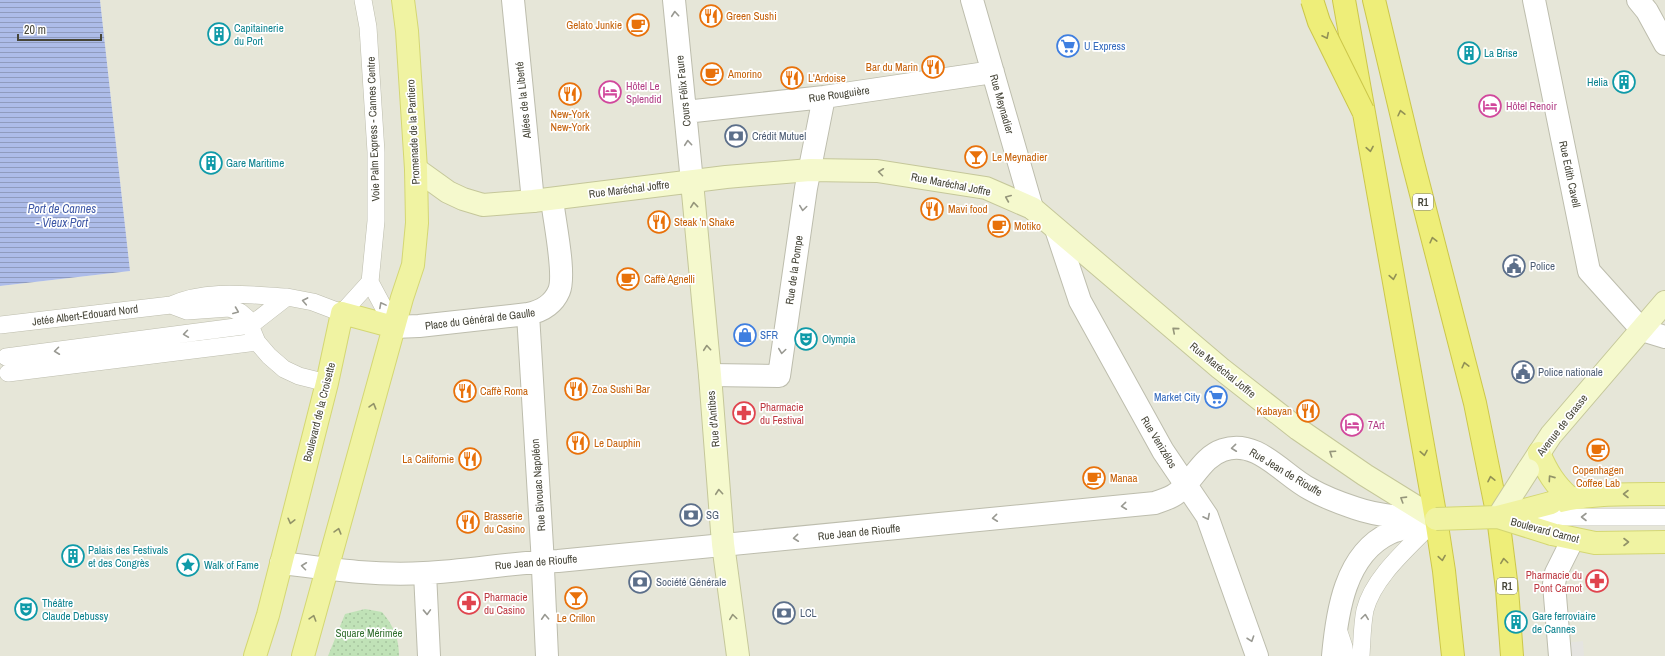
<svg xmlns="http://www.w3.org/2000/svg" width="1665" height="656" font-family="'Archivo Narrow',sans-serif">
<defs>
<pattern id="park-dots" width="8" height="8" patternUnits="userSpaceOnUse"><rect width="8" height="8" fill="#c0e2b7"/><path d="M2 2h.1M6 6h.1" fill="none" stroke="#a6c39e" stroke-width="1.8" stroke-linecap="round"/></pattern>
<pattern id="water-rules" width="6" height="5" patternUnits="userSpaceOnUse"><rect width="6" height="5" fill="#adbce9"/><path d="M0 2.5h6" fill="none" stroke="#8f9bbe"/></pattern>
</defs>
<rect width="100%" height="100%" fill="#f2f3e9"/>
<path fill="#e6e6d8" d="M100,0H1665V656H0V286L130,271Z"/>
<path fill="url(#park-dots)" d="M365,609L382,612C393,625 399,638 399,656H328L345,614Z"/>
<path fill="#e5e4e0" d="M1583,641L1584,656H1565L1564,643Z"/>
<path fill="url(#water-rules)" d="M0,0H100L130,271L0,286Z"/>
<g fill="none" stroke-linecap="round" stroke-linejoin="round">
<g stroke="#bdbdad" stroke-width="18">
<path id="lane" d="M363,0L368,27L376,152V221L370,282
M370,282L394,327
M171,305L187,311L229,308L240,312L247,318L257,342L269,356L284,369L299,376L327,383
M0,325L171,305C207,289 248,295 287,297
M6,357L251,325L287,297L313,302L342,313L370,282
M8,373L257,342
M1554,517H1665
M1338,629L1344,647L1345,656
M1361,656C1362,641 1362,625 1365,610C1374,575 1412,545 1436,519"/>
</g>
<g stroke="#bdbdad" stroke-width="24">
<path id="street" d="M513,0L533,201
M674,0L692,182
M972,0L1032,208
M1534,0L1589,271L1642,330L1665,337
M1638,0L1647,11L1665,44
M685,112L824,97L993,72
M1056,229L1080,301L1163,451L1207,516L1257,656
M528,314L542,547L547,656
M394,327L419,326L528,314C542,311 553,305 559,291C566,274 554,220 552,199
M710,375L779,376L806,188L824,97
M281,563C328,569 376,576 424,573C469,571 513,562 558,561L1155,503C1163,500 1171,498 1177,493C1194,480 1202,457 1223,450C1257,438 1283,475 1310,489C1324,497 1340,503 1355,508C1381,517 1408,518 1436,519
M425,573L429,656
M1333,656C1337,612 1345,554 1390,533C1399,529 1410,527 1419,524
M1560,656L1554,584L1556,573L1573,539"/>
</g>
<g stroke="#c5c79a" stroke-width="24">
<path id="secondary" d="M416,169L448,192L463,199L483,205L533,201L726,177L810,170L877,171L986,188L1032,208L1220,368L1298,429L1365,475L1436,519
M692,182L710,375L723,544L738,656
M1528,470L1551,435L1665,302"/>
</g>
<g stroke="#d4d773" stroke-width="24">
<path id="primary" d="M1539,453C1547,472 1555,485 1570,498
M1551,503C1589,493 1627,494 1665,494
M1552,534L1595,543L1665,542
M255,656L268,615L327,383L342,313L394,327
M303,656L402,298L413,265L417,223L416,169L407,31L403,0"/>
</g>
<g stroke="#ccc74a" stroke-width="24">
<path id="highway" d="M1344,0L1436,519L1444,571L1453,656
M1374,0L1412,159L1475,403L1498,517L1507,589L1512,656"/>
</g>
<use href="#lane" stroke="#fff" stroke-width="17"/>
<use href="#street" stroke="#fff" stroke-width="22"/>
<use href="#secondary" stroke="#f5f9cd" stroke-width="22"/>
<use href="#primary" stroke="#f0f3a2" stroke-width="22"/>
<use href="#highway" stroke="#eeee79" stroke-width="22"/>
<g stroke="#bdbdad" stroke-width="18" stroke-linecap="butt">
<path id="lane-bridge" d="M1519,517H1554"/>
</g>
<g stroke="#c5c79a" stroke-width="24" stroke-linecap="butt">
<path id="secondary-bridge" d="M1498,517L1528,470"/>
</g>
<g stroke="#d4d773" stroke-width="24" stroke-linecap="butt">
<path id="primary-bridge" d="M1498,517L1552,534
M1436,519L1498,517L1551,503"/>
</g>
<g stroke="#ccc74a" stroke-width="24" stroke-linecap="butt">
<path id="highway-bridge" d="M1312,0L1319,22L1363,111"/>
</g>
<use href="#lane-bridge" stroke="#fff" stroke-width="17"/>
<use href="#secondary-bridge" stroke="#f5f9cd" stroke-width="22"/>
<use href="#primary-bridge" stroke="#f0f3a2" stroke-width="22"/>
<use href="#highway-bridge" stroke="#eeee79" stroke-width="22"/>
</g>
<defs><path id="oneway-chevron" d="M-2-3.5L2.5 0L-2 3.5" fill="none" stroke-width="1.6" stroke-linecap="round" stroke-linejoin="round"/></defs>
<g stroke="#999992">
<use href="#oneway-chevron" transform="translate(675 14) rotate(-95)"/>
<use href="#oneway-chevron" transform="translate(688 143) rotate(-95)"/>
<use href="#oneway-chevron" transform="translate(803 208) rotate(98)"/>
<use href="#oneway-chevron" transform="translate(305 301) rotate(-169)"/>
<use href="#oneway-chevron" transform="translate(382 305) rotate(-118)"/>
<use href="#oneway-chevron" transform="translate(236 311) rotate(22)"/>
<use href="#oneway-chevron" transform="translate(186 334) rotate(172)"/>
<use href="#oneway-chevron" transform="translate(57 351) rotate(173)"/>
<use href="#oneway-chevron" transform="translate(782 351) rotate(98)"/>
<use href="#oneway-chevron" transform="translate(1234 448) rotate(174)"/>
<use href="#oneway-chevron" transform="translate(1124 506) rotate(174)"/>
<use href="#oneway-chevron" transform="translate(1207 517) rotate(63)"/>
<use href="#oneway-chevron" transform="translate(1584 517) rotate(180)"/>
<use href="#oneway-chevron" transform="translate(995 518) rotate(174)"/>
<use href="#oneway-chevron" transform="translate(796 538) rotate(174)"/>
<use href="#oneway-chevron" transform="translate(304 566) rotate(-173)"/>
<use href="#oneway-chevron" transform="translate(427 612) rotate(88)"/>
<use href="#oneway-chevron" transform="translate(545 617) rotate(-93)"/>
<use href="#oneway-chevron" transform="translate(1365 617) rotate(-83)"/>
<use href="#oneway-chevron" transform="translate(1251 639) rotate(71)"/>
</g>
<g stroke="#929155">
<use href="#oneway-chevron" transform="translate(1326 36) rotate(64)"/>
<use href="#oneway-chevron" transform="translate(1401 113) rotate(-103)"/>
<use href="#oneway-chevron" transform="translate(1370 149) rotate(80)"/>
<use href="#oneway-chevron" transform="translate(1433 240) rotate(-104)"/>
<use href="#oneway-chevron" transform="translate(1393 277) rotate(80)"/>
<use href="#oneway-chevron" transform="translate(1465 365) rotate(-104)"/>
<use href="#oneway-chevron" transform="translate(1424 453) rotate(80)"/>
<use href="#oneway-chevron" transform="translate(1491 479) rotate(-102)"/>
<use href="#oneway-chevron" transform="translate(1442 558) rotate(81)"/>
<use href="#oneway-chevron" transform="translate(1504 561) rotate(-97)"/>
</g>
<g stroke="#95967b">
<use href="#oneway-chevron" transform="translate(881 172) rotate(-173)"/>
<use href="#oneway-chevron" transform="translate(1008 198) rotate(-157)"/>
<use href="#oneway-chevron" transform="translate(694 205) rotate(-96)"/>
<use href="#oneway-chevron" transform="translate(1175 330) rotate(-140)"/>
<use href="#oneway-chevron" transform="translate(707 348) rotate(-95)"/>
<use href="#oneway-chevron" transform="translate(1332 453) rotate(-146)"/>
<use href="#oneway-chevron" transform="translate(719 492) rotate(-95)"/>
<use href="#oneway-chevron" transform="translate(1403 499) rotate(-148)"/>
<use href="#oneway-chevron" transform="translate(733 617) rotate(-98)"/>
</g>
<g stroke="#929368">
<use href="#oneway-chevron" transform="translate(373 406) rotate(-74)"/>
<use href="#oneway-chevron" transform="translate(1551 478) rotate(-125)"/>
<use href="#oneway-chevron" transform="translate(1626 494) rotate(180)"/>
<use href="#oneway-chevron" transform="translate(291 521) rotate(104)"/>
<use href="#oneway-chevron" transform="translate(338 531) rotate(-74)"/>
<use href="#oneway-chevron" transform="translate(1626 542)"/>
<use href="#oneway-chevron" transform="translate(313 618) rotate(-73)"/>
</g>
<defs>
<g id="restaurant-ring" transform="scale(1.15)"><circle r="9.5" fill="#fff" stroke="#e8710a" stroke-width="1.5"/><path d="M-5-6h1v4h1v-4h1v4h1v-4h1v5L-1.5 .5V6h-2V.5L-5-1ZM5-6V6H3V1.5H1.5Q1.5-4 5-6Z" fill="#e8710a"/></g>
<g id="cafe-ring" transform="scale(1.15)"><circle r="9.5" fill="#fff" stroke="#e8710a" stroke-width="1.5"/><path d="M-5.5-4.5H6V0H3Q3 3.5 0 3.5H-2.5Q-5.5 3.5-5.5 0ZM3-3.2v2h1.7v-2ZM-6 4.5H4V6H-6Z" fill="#e8710a"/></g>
<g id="building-ring" transform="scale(1.15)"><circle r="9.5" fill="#fff" stroke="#0f9aa8" stroke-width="1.5"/><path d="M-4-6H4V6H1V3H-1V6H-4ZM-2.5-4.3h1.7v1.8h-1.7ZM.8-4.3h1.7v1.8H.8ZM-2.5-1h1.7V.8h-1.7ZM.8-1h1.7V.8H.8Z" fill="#0f9aa8"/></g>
<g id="supermarket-ring" transform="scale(1.15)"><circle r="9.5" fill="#fff" stroke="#3f7fe0" stroke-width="1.5"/><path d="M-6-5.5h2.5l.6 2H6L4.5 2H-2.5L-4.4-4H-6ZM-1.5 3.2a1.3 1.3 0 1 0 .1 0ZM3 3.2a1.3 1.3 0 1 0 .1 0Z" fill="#3f7fe0"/></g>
<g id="hotel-ring" transform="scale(1.15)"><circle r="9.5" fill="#fff" stroke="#d1479c" stroke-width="1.5"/><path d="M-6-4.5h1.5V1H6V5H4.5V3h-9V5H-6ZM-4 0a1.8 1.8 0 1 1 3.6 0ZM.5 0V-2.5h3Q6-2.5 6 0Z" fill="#d1479c"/></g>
<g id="bank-ring" transform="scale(1.15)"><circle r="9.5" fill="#fff" stroke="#5c6f8a" stroke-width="1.5"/><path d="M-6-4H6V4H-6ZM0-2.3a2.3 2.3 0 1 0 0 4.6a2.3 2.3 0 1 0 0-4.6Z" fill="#5c6f8a"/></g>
<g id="bar-ring" transform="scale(1.15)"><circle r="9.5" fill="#fff" stroke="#e8710a" stroke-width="1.5"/><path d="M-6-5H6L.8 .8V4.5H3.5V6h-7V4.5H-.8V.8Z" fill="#e8710a"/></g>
<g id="civic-ring" transform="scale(1.15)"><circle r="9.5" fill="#fff" stroke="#5c6f8a" stroke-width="1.5"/><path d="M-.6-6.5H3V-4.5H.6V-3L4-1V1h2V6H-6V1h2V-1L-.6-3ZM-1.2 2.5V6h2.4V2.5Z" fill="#5c6f8a"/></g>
<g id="shop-ring" transform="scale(1.15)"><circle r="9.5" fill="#fff" stroke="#3f7fe0" stroke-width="1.5"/><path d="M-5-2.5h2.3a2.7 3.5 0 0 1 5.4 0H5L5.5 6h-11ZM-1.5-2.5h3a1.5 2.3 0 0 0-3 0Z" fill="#3f7fe0"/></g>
<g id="theatre-ring" transform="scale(1.15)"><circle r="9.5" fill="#fff" stroke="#0f9aa8" stroke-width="1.5"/><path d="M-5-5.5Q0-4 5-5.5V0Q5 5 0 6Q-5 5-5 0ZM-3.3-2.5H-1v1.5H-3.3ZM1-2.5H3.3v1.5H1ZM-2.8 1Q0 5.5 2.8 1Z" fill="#0f9aa8"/></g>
<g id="pharmacy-ring" transform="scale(1.15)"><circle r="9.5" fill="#fff" stroke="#e0444e" stroke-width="1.5"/><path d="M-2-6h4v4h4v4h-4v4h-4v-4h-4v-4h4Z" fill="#e0444e"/></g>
<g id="sight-ring" transform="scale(1.15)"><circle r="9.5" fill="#fff" stroke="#0f9aa8" stroke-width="1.5"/><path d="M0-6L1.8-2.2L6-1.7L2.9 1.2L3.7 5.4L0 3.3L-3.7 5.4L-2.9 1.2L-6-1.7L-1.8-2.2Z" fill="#0f9aa8"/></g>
</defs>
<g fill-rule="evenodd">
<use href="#restaurant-ring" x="711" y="16"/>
<use href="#cafe-ring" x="638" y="25"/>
<use href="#building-ring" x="219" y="34"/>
<use href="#supermarket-ring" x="1068" y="46"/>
<use href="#building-ring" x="1469" y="53"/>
<use href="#restaurant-ring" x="933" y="67"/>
<use href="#cafe-ring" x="712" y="74"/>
<use href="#restaurant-ring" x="792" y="78"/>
<use href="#building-ring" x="1624" y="82"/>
<use href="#hotel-ring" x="610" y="92"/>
<use href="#restaurant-ring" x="570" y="94"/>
<use href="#hotel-ring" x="1490" y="106"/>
<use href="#bank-ring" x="736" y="136"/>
<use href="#bar-ring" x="976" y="157"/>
<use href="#building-ring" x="211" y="163"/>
<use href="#restaurant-ring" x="932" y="209"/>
<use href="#restaurant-ring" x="659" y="222"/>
<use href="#cafe-ring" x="999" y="226"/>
<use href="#civic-ring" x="1514" y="266"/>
<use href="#cafe-ring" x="628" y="279"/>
<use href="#shop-ring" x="745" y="335"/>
<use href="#theatre-ring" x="806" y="339"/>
<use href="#civic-ring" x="1523" y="372"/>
<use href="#restaurant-ring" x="576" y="389"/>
<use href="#restaurant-ring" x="465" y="391"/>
<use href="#supermarket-ring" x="1216" y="397"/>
<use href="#restaurant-ring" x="1308" y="411"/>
<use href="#pharmacy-ring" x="744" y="413"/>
<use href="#hotel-ring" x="1352" y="425"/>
<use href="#restaurant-ring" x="578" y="443"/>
<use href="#cafe-ring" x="1598" y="450"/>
<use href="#restaurant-ring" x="470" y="459"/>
<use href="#cafe-ring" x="1094" y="478"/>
<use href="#bank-ring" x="691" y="515"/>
<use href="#restaurant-ring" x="468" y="522"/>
<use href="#building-ring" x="73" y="556"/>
<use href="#sight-ring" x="188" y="565"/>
<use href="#pharmacy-ring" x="1597" y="581"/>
<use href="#bank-ring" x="640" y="582"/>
<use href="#bar-ring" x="576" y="598"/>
<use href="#pharmacy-ring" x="469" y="603"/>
<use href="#theatre-ring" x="26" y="609"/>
<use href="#bank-ring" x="784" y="613"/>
<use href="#building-ring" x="1516" y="622"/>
</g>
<g text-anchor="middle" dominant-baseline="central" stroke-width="3.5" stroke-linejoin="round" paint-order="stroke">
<g fill="#fff" stroke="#7e7d74" stroke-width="1">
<rect x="1413" y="194" width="20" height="16" rx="3"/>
<rect x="1497" y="578" width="20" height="16" rx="3"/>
</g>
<g font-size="10" font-weight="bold" fill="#464538">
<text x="1423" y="202">R1</text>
<text x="1507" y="586">R1</text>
</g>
<g font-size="11" fill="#c56008" stroke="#fff" text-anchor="start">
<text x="726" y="16">Green Sushi</text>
<text x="622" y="25" text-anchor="end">Gelato Junkie</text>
<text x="918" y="67" text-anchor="end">Bar du Marin</text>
<text x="728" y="74">Amorino</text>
<text x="808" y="78">L'Ardoise</text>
<text x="570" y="114" text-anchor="middle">New-York<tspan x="570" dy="13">New-York</tspan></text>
<text x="992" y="157">Le Meynadier</text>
<text x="948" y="209">Mavi food</text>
<text x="674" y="222">Steak 'n Shake</text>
<text x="1014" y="226">Motiko</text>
<text x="644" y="279">Caffè Agnelli</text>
<text x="592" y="389">Zoa Sushi Bar</text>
<text x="480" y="391">Caffè Roma</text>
<text x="1292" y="411" text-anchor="end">Kabayan</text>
<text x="594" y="443">Le Dauphin</text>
<text x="454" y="459" text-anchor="end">La Californie</text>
<text x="1598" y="470" text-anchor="middle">Copenhagen<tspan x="1598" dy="13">Coffee Lab</tspan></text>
<text x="1110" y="478">Manaa</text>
<text x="484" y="516">Brasserie<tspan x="484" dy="13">du Casino</tspan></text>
<text x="576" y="618" text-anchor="middle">Le Crillon</text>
</g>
<g font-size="11" fill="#0d838f" stroke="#fff" text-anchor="start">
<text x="234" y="28">Capitainerie<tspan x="234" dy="13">du Port</tspan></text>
<text x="1484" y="53">La Brise</text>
<text x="1608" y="82" text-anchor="end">Helia</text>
<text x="226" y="163">Gare Maritime</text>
<text x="822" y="339">Olympia</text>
<text x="88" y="550">Palais des Festivals<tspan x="88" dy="13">et des Congrès</tspan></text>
<text x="204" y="565">Walk of Fame</text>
<text x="42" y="603">Théâtre<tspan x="42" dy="13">Claude Debussy</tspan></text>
<text x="1532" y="616">Gare ferroviaire<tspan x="1532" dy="13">de Cannes</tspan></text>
</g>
<g font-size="11" fill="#366cbe" stroke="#fff" text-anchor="start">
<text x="1084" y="46">U Express</text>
<text x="760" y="335">SFR</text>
<text x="1200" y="397" text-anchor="end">Market City</text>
</g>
<g font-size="11" fill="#b23c85" stroke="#fff" text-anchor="start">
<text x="626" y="86">Hôtel Le<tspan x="626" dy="13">Splendid</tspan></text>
<text x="1506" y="106">Hôtel Renoir</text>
<text x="1368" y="425">7Art</text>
</g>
<g font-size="11" fill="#464538" stroke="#fff">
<text transform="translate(683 91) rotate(-96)">Cours Félix Faure</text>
<text transform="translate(839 94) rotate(-8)">Rue Rouguière</text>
<text transform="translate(523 100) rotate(-96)">Allées de la Liberté</text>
<text transform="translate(1002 104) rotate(74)">Rue Meynadier</text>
<text transform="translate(373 129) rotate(-92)">Voie Palm Express - Cannes Centre</text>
<text transform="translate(413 132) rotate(-93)">Promenade de la Pantiero</text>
<text transform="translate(1570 174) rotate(78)">Rue Edith Cavell</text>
<text transform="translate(951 184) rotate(11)">Rue Maréchal Joffre</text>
<text transform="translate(629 189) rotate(-7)">Rue Maréchal Joffre</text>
<text transform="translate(794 270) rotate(-82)">Rue de la Pompe</text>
<text transform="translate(85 315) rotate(-7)">Jetée Albert-Edouard Nord</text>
<text transform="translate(480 319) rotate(-7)">Place du Général de Gaulle</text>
<text transform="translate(1223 370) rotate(39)">Rue Maréchal Joffre</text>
<text transform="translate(319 412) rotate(-76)">Boulevard de la Croisette</text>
<text transform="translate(713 419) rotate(-95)">Rue d'Antibes</text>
<text transform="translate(1562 425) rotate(-52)">Avenue de Grasse</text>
<text transform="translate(1159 442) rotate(59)">Rue Venizélos</text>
<text transform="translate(1286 472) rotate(31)">Rue Jean de Riouffe</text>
<text transform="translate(538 485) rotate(-94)">Rue Bivouac Napoléon</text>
<text transform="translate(1545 530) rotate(15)">Boulevard Carnot</text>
<text transform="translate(859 532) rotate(-6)">Rue Jean de Riouffe</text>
<text transform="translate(536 562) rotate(-5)">Rue Jean de Riouffe</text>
</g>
<g font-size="11" fill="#4e5e75" stroke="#fff" text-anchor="start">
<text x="752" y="136">Crédit Mutuel</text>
<text x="1530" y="266">Police</text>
<text x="1538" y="372">Police nationale</text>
<text x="706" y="515">SG</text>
<text x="656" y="582">Société Générale</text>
<text x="800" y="613">LCL</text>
</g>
<g font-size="11" fill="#be3a42" stroke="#fff" text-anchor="start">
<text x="760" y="407">Pharmacie<tspan x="760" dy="13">du Festival</tspan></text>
<text x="1582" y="575" text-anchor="end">Pharmacie du<tspan x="1582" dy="13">Pont Carnot</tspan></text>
<text x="484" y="597">Pharmacie<tspan x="484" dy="13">du Casino</tspan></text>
</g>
<g font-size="11" fill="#357132" stroke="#fff">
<text x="369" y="633">Square Mérimée</text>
</g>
<g font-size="12" font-style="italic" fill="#3d57a6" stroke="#fff">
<text x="62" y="209">Port de Cannes<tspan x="62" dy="14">- Vieux Port</tspan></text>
</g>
</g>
<path d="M18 34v6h83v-6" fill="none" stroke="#464538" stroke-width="2"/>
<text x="24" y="34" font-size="12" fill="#464538" stroke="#ffffff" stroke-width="3" paint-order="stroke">20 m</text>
</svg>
